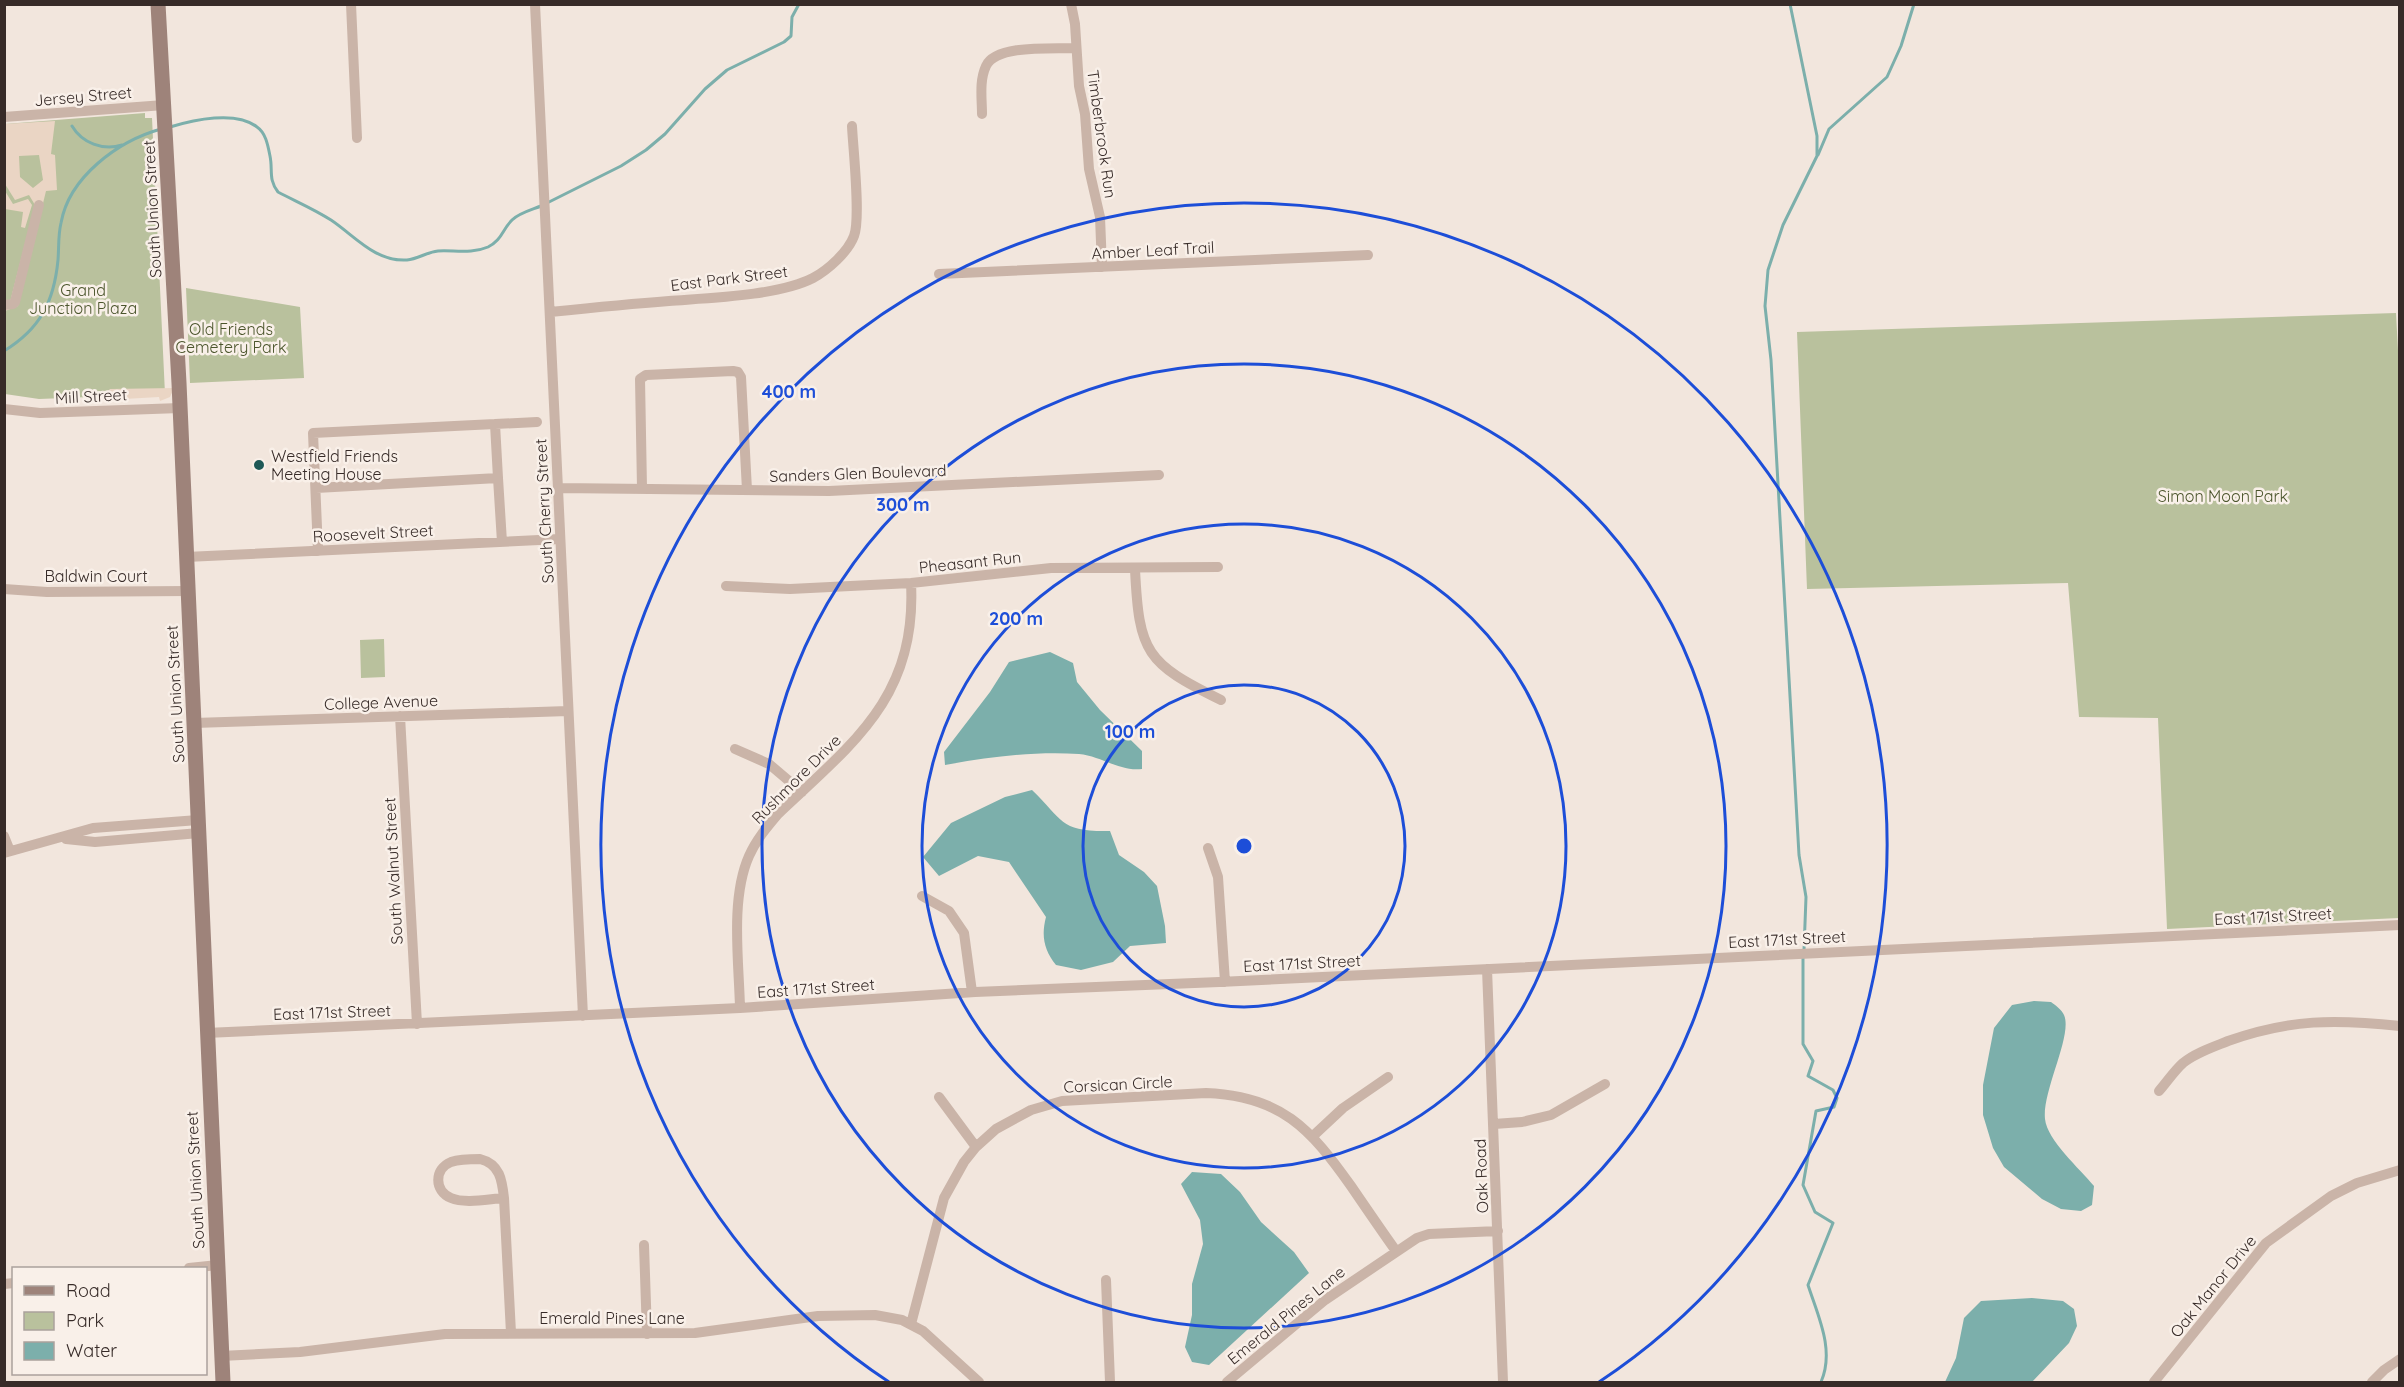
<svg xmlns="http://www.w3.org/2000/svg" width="2404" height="1387" font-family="Quicksand,sans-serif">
<rect width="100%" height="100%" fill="#f2e6dd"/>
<path fill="#b9c19d" d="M145,113V118H152L165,394L39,399L5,394V124Z
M186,288L300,307L304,378L190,383Z
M2396,313L2400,388L2399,918L2167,929L2158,718L2079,717L2068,583L1807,589L1797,332Z
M384,639L385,677L361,678L360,640Z"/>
<path fill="#ead5c4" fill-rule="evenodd" d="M55,121L51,154L55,155L57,190L46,191L18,306L5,311V302H10L35,205L29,195L15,200L5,184L4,124ZM39,155L43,180L33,188L20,177L19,156Z
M5,191L13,204L28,199L32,205L25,228L21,227L23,212L5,209Z
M174,388L170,397L160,401L159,397L107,400L106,393L110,389Z"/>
<path fill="#7cafab" d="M1050,652L1073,663L1077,682L1100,710L1142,751V769C1121,772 1101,756 1079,754C1035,751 989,757 945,765L944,752L990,692L1009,662Z
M1032,790C1064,821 1060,832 1110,831L1119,855L1144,872L1157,886L1165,926L1166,943L1130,946L1113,962L1081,970L1056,965C1044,950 1041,936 1046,917L1009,862L978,856L939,876L923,857L951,823L1005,797Z
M2034,1001L2051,1002C2055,1005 2062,1010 2064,1015C2073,1035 2042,1091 2045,1119C2047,1140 2080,1169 2094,1186L2092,1205L2081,1211L2061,1209L2042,1199L2004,1167L1993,1148L1983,1115V1085L1994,1028L2012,1005Z
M1192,1172L1221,1174L1240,1192L1261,1222L1294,1252L1309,1273L1209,1365L1192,1362L1185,1347L1192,1315V1284L1203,1244L1200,1220L1181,1184Z
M2032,1298L2063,1301L2074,1309L2077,1326L2069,1343L2032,1382H1945L1956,1358L1964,1318L1981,1301Z"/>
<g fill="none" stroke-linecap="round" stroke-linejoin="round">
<path stroke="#7cafab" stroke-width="3" d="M1790,4L1817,136V156L1783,225L1768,270L1765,306L1771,360L1799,855L1806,897L1804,950
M72,126C82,143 103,151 122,145
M170,127C193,120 236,110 257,127C266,133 268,146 270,156C273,170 268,179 278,192C295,201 314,209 331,220C355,236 375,262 407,260C418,259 427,252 438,251C454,250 472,254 488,247C502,240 502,230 512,220C519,213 531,210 541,206
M1818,155L1829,129L1887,77L1901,46L1914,4
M547,203L621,166L646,150L665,134L705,89L727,70L784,42L791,36L792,17L799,4
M4,351C40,329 54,302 58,260C59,248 58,235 61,223C69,177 118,141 161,129
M1803,957V1044L1813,1061L1808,1076L1833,1090L1837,1098L1834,1107L1816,1111L1803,1185L1815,1212L1833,1223L1808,1285C1818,1316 1835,1350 1821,1382"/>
<path stroke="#cab4a8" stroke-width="10" d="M351,4L357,138
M535,4L583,1016
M1071,4L1075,24L1079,86L1085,114L1089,169L1100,217L1102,267
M982,114C982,99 979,81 986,66C996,44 1054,49 1076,48
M4,117L164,105
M939,274L1368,255
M4,305L13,304L15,302L39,205
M550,312C589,308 629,304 669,301C708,298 778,296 813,278C828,270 848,252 854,236C861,219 853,148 852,126
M4,409L40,413L180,408
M495,424L498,478
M316,488L498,478L502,542
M558,488L829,491L1159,475
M642,488L640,379L646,375L733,371L738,372L741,377L747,490
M318,551L313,433L537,422
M186,557L560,539
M1135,569C1139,653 1146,663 1221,700
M726,586L790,589L911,583L1051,568L1218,567
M4,589L47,592L188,591
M400,716L417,1024
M194,723L568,711
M735,749L769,764L802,792
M4,836L10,851
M66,839L95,842L199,833
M1208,848L1218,877L1225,982
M4,853L93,828L198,820
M922,896L949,911L964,933L972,992
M1487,969L1503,1382
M740,1008C739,962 730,899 749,856C756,840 767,827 778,814C853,743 917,697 911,583
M206,1033L740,1008L975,992L1219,982L2400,925
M2159,1091C2167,1082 2174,1071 2183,1063C2195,1053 2213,1047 2228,1041C2290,1019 2335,1019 2400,1026
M939,1097L976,1147
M1494,1124L1522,1122L1551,1115L1605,1084
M1313,1136L1343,1108L1388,1077
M480,1159C500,1164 502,1180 504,1198C488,1199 465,1204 451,1198C434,1191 434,1169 451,1162C460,1159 471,1159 480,1159Z
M504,1198L511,1333
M644,1245L647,1334
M189,1268L218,1265
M1106,1280L1110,1382
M4,1284L14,1283
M911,1324L944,1198L964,1162L976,1147L996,1129L1031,1110L1062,1101L1206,1093C1281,1096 1310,1128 1351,1186C1366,1208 1381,1230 1396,1251
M221,1356L300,1352L445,1334L695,1333L818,1316L875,1315L902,1320L923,1331L979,1382
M1227,1382L1325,1300L1417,1238L1429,1234L1498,1231
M2154,1382L2266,1243L2331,1196L2357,1183L2400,1170
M2372,1382L2384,1370L2400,1359"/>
<path stroke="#9e837a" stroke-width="15" d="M158,4L179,383L223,1382"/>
</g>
<g fill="none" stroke="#1d4ed8" stroke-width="3">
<circle cx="1244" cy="846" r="161"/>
<circle cx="1244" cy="846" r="322"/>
<circle cx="1244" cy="846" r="482"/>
<path d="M889 1382A643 643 0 1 1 1599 1382"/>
</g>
<circle fill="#1e5856" stroke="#f9f0e9" stroke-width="2" cx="259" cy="465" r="6"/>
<g text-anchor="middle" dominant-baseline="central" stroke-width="5" stroke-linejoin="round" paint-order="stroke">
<g font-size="16" fill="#372b28" stroke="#f9f0e9">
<text transform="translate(83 96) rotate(-5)">Jersey Street</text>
<text transform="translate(1102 134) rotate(82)">Timberbrook Run</text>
<text transform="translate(152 209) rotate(-93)">South Union Street</text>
<text transform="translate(1153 250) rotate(-3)">Amber Leaf Trail</text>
<text transform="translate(729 278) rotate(-7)">East Park Street</text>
<text transform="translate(91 396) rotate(-3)">Mill Street</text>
<text transform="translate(858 473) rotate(-2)">Sanders Glen Boulevard</text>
<text transform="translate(544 511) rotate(-93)">South Cherry Street</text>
<text transform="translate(373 533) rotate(-3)">Roosevelt Street</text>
<text transform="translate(970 562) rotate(-6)">Pheasant Run</text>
<text x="96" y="576">Baldwin Court</text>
<text transform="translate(175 694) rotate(-93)">South Union Street</text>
<text transform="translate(381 702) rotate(-2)">College Avenue</text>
<text transform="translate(796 779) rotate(-45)">Rushmore Drive</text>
<text transform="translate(393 871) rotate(-93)">South Walnut Street</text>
<text transform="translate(2273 916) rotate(-3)">East 171st Street</text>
<text transform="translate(1787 939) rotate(-3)">East 171st Street</text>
<text transform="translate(1302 963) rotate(-3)">East 171st Street</text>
<text transform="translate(816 988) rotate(-4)">East 171st Street</text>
<text transform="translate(332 1012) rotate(-2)">East 171st Street</text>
<text transform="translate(1118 1084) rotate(-3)">Corsican Circle</text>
<text transform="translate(1481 1176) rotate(-92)">Oak Road</text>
<text transform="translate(195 1180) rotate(-93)">South Union Street</text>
<text transform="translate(2213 1286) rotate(-51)">Oak Manor Drive</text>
<text transform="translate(1286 1315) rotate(-39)">Emerald Pines Lane</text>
<text x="612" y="1318">Emerald Pines Lane</text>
</g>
<g font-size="16" fill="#4b552c" stroke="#f9f0e9">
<text x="83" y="290">Grand<tspan x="83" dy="18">Junction Plaza</tspan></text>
<text x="231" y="329">Old Friends<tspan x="231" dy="18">Cemetery Park</tspan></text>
<text x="2223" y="496">Simon Moon Park</text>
</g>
<g font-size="16" fill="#372b28" stroke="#f9f0e9" text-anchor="start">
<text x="271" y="456">Westfield Friends<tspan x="271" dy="18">Meeting House</tspan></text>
</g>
</g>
<circle cx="1244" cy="846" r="9" fill="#1d4ed8" stroke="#f9f0e9" stroke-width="3"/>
<g font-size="18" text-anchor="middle" font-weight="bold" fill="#1d4ed8" stroke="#f9f0e9" stroke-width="5" stroke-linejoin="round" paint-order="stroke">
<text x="789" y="398">400 m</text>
<text x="903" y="511">300 m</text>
<text x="1016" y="625">200 m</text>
<text x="1130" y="738">100 m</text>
</g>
<rect width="2404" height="1387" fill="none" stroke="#372b28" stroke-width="12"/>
<rect x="12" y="1267" width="195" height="108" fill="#f9f0e9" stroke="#aba19c" stroke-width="1.5"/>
<rect x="24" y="1286" width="30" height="9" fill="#9e837a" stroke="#aba19c" stroke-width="1.5"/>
<text x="66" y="1297" font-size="18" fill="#372b28">Road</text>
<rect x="24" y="1312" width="30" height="18" fill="#b9c19d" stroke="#aba19c" stroke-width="1.5"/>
<text x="66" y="1327" font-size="18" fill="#372b28">Park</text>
<rect x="24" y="1342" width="30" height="18" fill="#7cafab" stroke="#aba19c" stroke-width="1.5"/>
<text x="66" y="1357" font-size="18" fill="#372b28">Water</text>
</svg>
